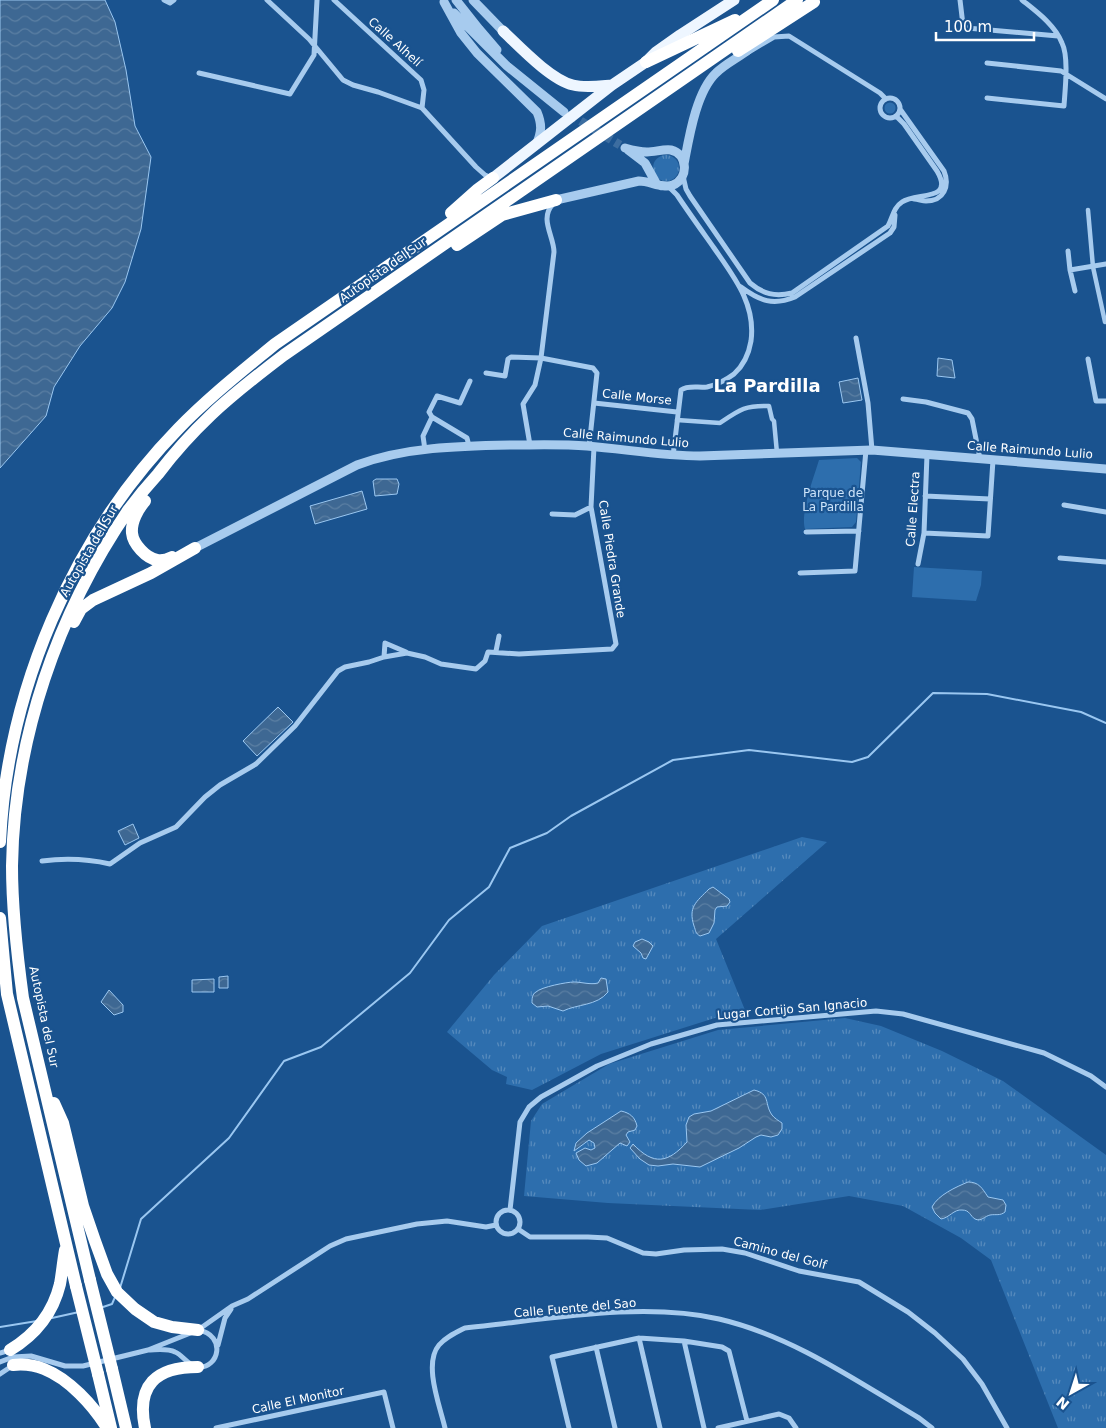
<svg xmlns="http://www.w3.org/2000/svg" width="1106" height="1428" font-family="'DejaVu Sans',sans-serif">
<defs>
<pattern id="grass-tufts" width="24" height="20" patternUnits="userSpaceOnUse" patternTransform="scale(1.25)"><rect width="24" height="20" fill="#2d6ead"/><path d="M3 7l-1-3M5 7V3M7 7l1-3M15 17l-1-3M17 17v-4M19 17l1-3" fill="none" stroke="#578bbd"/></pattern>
<pattern id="water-waves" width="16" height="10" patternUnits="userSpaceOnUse" patternTransform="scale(1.25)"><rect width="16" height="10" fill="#3e6893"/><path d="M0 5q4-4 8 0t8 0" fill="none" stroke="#5b7fa3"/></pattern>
</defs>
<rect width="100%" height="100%" fill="#1a538f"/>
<path fill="url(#grass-tufts)" d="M884.5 108a5.5 5.5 0 1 1 11 0a5.5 5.5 0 1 1-11 0Z
M653 168a13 13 0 1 1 26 0a13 13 0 1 1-26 0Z
M802,837L827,842L716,939L747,1015L718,1017L601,1054L532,1090L506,1084L507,1077L492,1070L447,1032L494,975L542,926Z
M845,1018L881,1026L942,1051L1003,1081L1106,1155V1428H1058L991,1260L961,1238L903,1206L849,1196L760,1210L608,1203L524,1196L531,1121L542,1104L609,1064L718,1030Z"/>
<path fill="#2d6ead" d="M857,458L861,462L856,522L852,527L805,529C800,512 814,477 819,460Z
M914,567L982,571L981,585L976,601L912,597Z"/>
<path fill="url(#water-waves)" stroke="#9ac7f1" d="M0,0H105L115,22L126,70L135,126L151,157L141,229L125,282L112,308L80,346L54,387L46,416L0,468Z
M938,358L952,360L955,378L937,376Z
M858,378L862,400L843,403L839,382Z
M376,479H397L399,484L397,494L375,496L373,481Z
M362,491L367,509L315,524L310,506Z
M278,707L293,722L257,756L243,741Z
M133,824L139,838L125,845L118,831Z
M713,887L729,899L730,902L727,906L717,907L715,910L714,923L709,933L700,936C695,933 696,931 694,926C688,907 696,902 709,889Z
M642,939L649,942L653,946L646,959L643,958L641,953L633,946L635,942Z
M228,976V988H219V977Z
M601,978L606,979L608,992C597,1006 577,1004 563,1011L548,1006L537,1007L532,1003C532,999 532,994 536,992C541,987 567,982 574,982C582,982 590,985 598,983Z
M214,979V992H192V980Z
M109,990L123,1005V1012L114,1015L101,1002Z
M754,1090C771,1094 764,1104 772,1115C774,1118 779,1121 782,1123V1129L778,1135L771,1137L761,1135L756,1137L739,1148L700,1167L673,1164L658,1166L649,1165L640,1159L630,1148L633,1144C654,1166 668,1163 687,1142L686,1125L689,1117L694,1114L711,1111Z
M621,1111C630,1113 635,1117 637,1126L635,1130L628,1132L626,1135L630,1142L627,1146L620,1143L597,1163L586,1166L579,1160L576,1153L585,1148L591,1150L595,1148L594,1143L589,1140L574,1151L576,1143L587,1133Z
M968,1182C979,1182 982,1188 988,1197L1003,1200L1006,1205L1005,1212C1000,1216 996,1214 990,1215C985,1216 981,1222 975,1219C970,1216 970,1210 962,1210C954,1209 949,1218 941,1219L935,1213L932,1207C938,1195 956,1187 968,1182Z"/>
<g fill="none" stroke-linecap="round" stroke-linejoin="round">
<path stroke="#9ac7f1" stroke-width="2" d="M120,1288L141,1219L229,1138L284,1061L321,1047L410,973L449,920L489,887L510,848L547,833L571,816L673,760L749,750L852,762L868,757L933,693L987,694L1081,712L1106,723
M103,1307L112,1304L115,1297
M52,1318L79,1312
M0,1327L37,1321"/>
<path stroke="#3c6da0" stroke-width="9" stroke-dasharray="9 4.5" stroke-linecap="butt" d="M569,114L620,145"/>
<path stroke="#a7cbee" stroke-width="4.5" d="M1088,210L1093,267L1105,322
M677,420L720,423C739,410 745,405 769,406L772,419L774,421L777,453"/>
<path stroke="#a7cbee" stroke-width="5" d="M164,0L170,3L174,0
M267,0L309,39L343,80L353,85L378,92L422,108L476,167L485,175L492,178
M334,0L421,80L424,90L422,108
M960,0L963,25L967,28L1058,36
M747,53L774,37L789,36L880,93L886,99
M987,63L1061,71L1106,99
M199,73L290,94L314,55L317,0
M880 108a10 10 0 1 1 20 0a10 10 0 1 1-20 0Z
M987,98L1064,106C1065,90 1069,57 1062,43C1055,25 1037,12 1022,0
M900,109L944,171C950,186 944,201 926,201C922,201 918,199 914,199
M683,176L686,189L690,196L750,283C763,294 775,297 792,293L888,226C893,217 893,208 902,202C916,192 955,202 937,171L904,124L896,116
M668,186L677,195C689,213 702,231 714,248C734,277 756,304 751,341C749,353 744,365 734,374C726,380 716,385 707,387C698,388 688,385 681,390L673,456
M1068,251L1070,270L1075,291
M1070,270L1106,264
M741,287C760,301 773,306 795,297L890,233L894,227L895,215
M856,338L868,403L872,450
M1088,359L1096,401H1106
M486,373L505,376L508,359L511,357L541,358L593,368L597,373L589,447
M903,399L926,402L968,413L972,419L980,459
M594,403L677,412
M432,417L429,412L437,396L460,403L470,381
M432,417L467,438L469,446
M530,445L523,404L535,385L541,358L554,252C554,236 539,219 553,204
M425,450L423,436L432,417
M925,496L990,499
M1064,505L1106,512
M552,514L575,515L591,507
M806,532L859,531
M924,533L988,536L993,460
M1060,558L1106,562
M918,564L924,533L927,455
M800,573L855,571L866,450
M496,651L499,636
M384,657L385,643L406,652
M42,861C65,858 88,859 110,864L140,843L176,827L205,797L220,785L256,764L295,726L338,671L345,667L369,662L384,657L407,653L425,657L441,664L476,669L485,661L488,652L519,654L612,649L616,644L591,507L594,447
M496 1222a12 12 0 1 1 24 0a12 12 0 1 1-24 0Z
M510,1210L520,1122L529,1107L541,1097L597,1066L651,1044L717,1025L876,1011L903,1014L1044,1053L1091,1076L1106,1087
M518,1229L530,1237H588L607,1238L643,1253L656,1254L684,1250L722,1249L745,1253L799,1271L859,1282L908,1312L935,1333L963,1359L982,1384L1007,1428
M198,1330L232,1306L248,1299L330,1246L346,1239L417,1224L447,1221L486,1227L496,1225
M639,1338L660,1428
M684,1341L704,1428
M218,1345L225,1318L231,1309
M596,1347L615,1428
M0,1353L10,1350
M0,1362L13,1357L31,1356L65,1366H83L148,1350L198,1330C227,1335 219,1369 198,1367C188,1366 183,1355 175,1352C167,1348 156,1350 148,1350
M0,1374L12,1366
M216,1428L384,1392L393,1428
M445,1428C440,1406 423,1364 439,1345C446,1337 455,1333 465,1328C544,1320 641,1301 719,1319C792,1336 855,1380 919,1418L932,1428
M569,1428L552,1357L639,1338L684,1341L722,1347L729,1351L747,1421
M718,1428L779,1414L789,1418L796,1428"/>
<path stroke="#a7cbee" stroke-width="9" d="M456,0L479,29L497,50
M473,0L503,31
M444,2L461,33L477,53L537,112C542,124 542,132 536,145
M454,13L507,66L564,112
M628,150L645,163L656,183
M684,164C689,138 696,92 716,73C725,64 738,58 748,50
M556,200L639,181C650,181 663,189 673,185C689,179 688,154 671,150C663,149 655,152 647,152C640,152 632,150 625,148
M195,548L357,465C405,447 459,446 511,445C536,445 561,444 587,446C625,449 662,456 700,456L872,450L1106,469"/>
<path stroke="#eef6ff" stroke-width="11" d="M503,31C520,47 551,80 573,85C585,88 599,86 612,85
M493,178L612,85L646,62L656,52L680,35L734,0"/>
<path stroke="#fff" stroke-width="12" d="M738,51L814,2
M646,62L735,20
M451,213L478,189L493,178
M457,245L502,215L556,200
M145,501C138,509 131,522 132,533C133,544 146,558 157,560C162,561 168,559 172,557
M74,622L81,609L93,600L151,573L195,548
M0,842C7,691 72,538 178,429C208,398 241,372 275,344L773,0
M0,918L7,994L76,1286
M54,1103L63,1123L83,1206L95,1241L107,1274L117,1292L135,1309L154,1322L172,1327L198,1330
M90,1280L23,998C17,954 12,911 12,866C14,739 57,614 129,509C138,497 148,485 158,474C174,453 192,433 211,415C234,393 259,374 284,355L797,0
M10,1350C35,1335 53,1313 60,1284C62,1273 63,1261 65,1250
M13,1365C23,1364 34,1365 44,1369C69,1379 93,1405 107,1428
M112,1369L126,1428
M98,1374L111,1428
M145,1428C136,1385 156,1367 198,1367"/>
<path stroke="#fff" stroke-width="12" d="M90,1280L112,1369
M76,1286L98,1374"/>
</g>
<g text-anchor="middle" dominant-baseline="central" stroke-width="4.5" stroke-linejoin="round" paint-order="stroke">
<g font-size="12" fill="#fff" stroke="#1a538f">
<text transform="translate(395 42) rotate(42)">Calle Alhelí</text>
<text transform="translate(383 270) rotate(-35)">Autopista del Sur</text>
<text transform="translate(637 397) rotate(6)">Calle Morse</text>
<text transform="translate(626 438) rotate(5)">Calle Raimundo Lulio</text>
<text transform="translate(1030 450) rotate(4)">Calle Raimundo Lulio</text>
<text transform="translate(913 509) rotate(-86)">Calle Electra</text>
<text transform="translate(89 551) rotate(-60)">Autopista del Sur</text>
<text transform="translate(612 559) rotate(81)">Calle Piedra Grande</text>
<text transform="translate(792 1009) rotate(-5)">Lugar Cortijo San Ignacio</text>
<text transform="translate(44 1017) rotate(78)">Autopista del Sur</text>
<text transform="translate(780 1253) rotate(15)">Camino del Golf</text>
<text transform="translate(575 1308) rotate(-5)">Calle Fuente del Sao</text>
<text transform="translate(298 1400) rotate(-12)">Calle El Monitor</text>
</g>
<g font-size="12" fill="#cde4fa" stroke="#1a538f">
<text x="833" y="493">Parque de<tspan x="833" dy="14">La Pardilla</tspan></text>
</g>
<g font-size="18" font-weight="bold" fill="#fff" stroke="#1a538f">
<text x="767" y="385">La Pardilla</text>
</g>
</g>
<g transform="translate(1071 1393) rotate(219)" stroke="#1a538f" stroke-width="4" paint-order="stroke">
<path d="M0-4L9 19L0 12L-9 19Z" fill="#ffffff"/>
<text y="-8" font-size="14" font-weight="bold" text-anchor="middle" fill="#ffffff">N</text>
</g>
<path d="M936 32v8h98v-8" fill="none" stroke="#ffffff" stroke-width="2.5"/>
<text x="944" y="32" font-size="15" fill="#ffffff" stroke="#1a538f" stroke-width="4" paint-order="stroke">100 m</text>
</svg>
